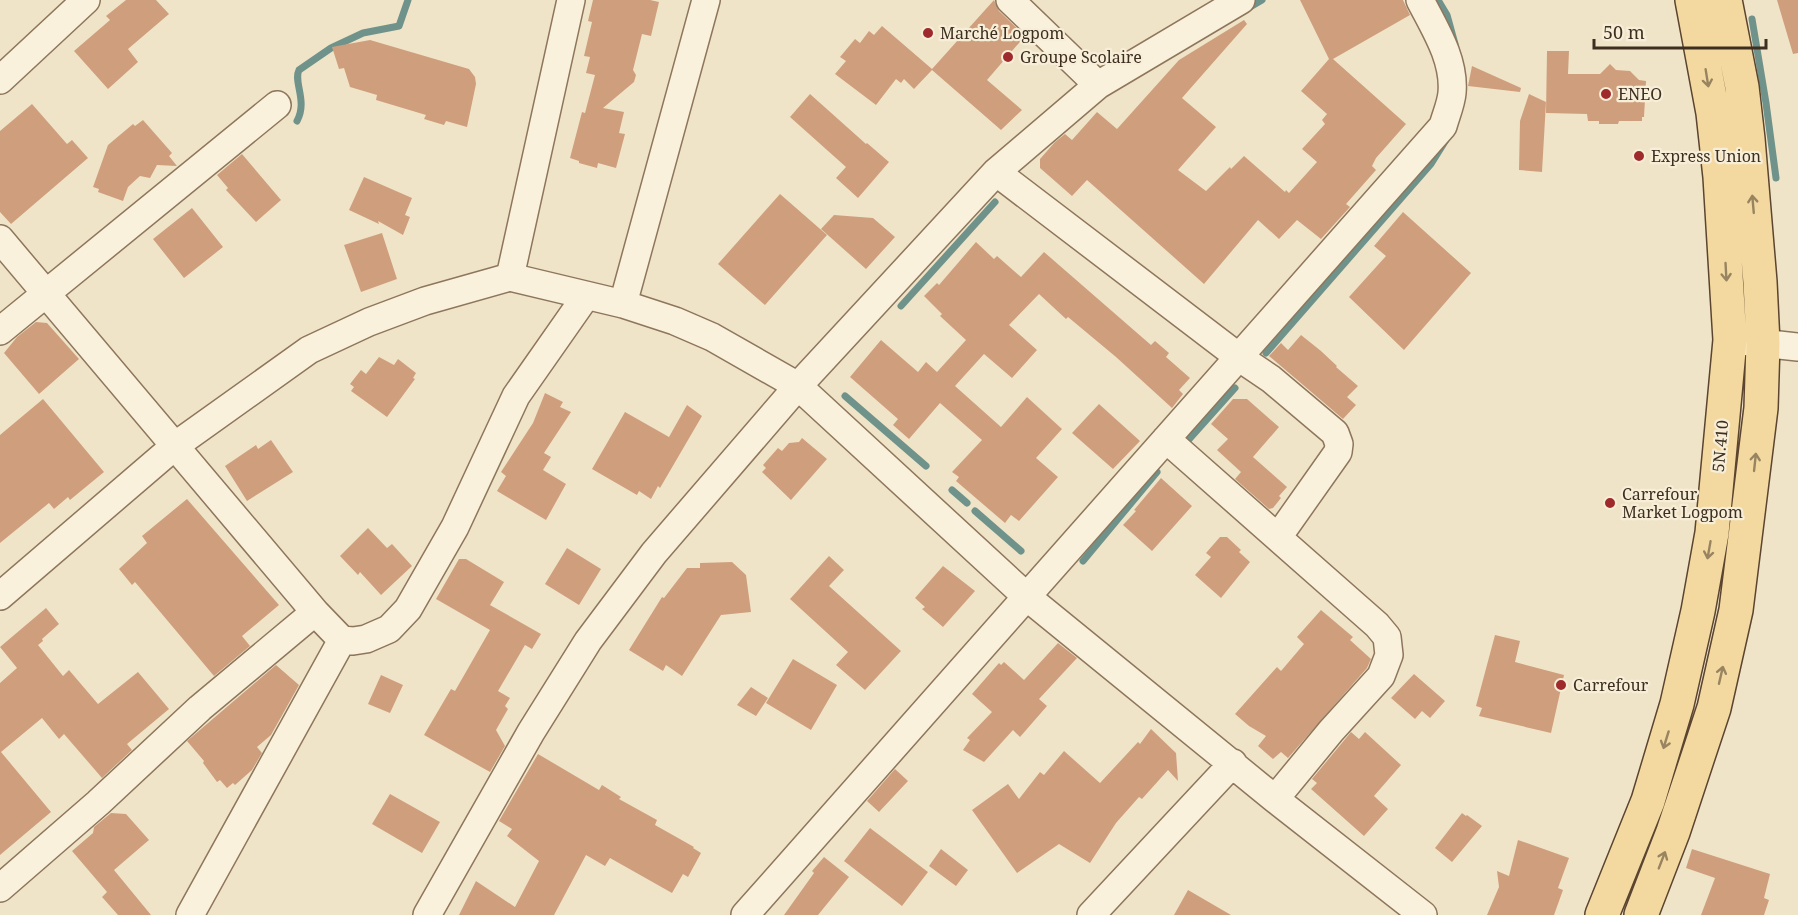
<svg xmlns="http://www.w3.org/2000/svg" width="1798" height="915" font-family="'Noto Serif',serif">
<rect width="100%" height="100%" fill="#f0e4c8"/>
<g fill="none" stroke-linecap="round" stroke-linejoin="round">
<path stroke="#6f938a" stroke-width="7" d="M1438,0L1447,15L1455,44
M1245,10L1262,0
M1752,19L1766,103L1776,178
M297,121C308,101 293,82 299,70L331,48L363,33L399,26L408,0
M901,306L995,202
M1266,353L1431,164L1446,140
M845,396L926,466
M1184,445L1235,388
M952,490L967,503
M975,511L1021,551
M1083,561L1157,472"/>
</g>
<path fill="#cf9f7d" d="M126,0H156L169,14L128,49L138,62L108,89L74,51L110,20L106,16Z
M593,0H650L659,2L651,36L642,34L633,70L636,75L634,82L603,108L624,112L619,133L625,134L616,168L598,163L597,168L579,163V161L570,158L582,112L585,113L595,75L586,73L590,57L584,56L592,22L588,21Z
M994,0L999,11L1025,36L987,80L1022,110L1001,130L932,70L914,89L904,79L901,83L896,79L876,105L835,74L846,61L840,57L855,39L860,43L869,31L874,35L882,26L932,69Z
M1300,0H1403L1410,15L1333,59L1406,124L1376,158L1372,166L1376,170L1346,204L1350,207L1321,239L1297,220L1279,239L1258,220L1204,284L1087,180L1072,196L1040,168V159L1055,142L1065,134L1072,140L1097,112L1117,129L1179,60L1244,20L1247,24L1182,98L1216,127L1178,170L1206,191L1230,167L1231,169L1244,156L1285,192L1286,190L1289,193L1317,162L1302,149L1325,124L1322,120L1327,114L1301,91L1329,59Z
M1777,0H1798V53L1793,54Z
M370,40L469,69L475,77L476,84L467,127L446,121L444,125L424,119L426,115L376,100L377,95L350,87L344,68L339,69L332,47Z
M1547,51H1569L1568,74H1600L1610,64L1616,70L1630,71L1639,80L1646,81L1644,117H1642V121H1619L1618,124H1599V121H1588L1587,114L1546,113Z
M1472,66L1521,88L1520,92L1468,86Z
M810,94L866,144L867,143L889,162L858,198L836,178L846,167L790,117Z
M1529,94L1546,102L1542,172L1519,170L1520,121Z
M32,104L67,144L72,140L88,158L11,224L0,212V131Z
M143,120L172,153L169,156L177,166L157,165L150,178L140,176L128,187L123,201L98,192L99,189L93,187L108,145L133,124L135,126Z
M242,154L281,200L256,222L226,190L228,188L217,175Z
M364,177L412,198L405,215L410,217L403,235L378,221L379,224L349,210Z
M780,194L827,235L765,305L718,264Z
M192,208L223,247L184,278L153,239Z
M1403,212L1471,273L1404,350L1349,297L1386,256L1374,246Z
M834,215L873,218L895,237L866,269L821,229Z
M382,233L397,279L361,292L344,245Z
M976,242L994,259L997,256L1021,277L1044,252L1151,345L1155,341L1169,353L1166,357L1190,378L1179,390L1183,394L1172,408L1116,357L1068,317L1066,319L1039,294L1009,325L1037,350L1012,378L984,354L955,386L1001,427L1027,397L1062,429L1036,458L1058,477L1019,521L1011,515L1005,523L956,481L959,477L952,472L982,440L940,403L909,439L893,425L898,419L850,377L881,340L918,372L926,362L937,372L966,340L940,316L942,314L924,296L937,283L939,285Z
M36,322L47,323L79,359L39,394L4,353L17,337Z
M1301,335L1321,351L1337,366L1336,367L1358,386L1347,397L1356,405L1343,419L1269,356L1281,343L1288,350Z
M379,357L394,365L398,359L416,373L413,378L415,379L387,417L351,391L354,387L350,384L361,370L366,374Z
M545,393L563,402L560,407L571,412L544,453L551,457L543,470L566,484L546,520L497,491L506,476L501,472L533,423Z
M43,399L104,472L70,500L68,497L54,509L49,503L0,543V435Z
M1233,399H1247L1279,427L1253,457L1287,487L1279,496L1281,498L1273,508L1269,509L1235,479L1241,472L1217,450L1228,439L1211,424Z
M1099,404L1140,441L1113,469L1072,433Z
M687,405L702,416L660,488L658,486L651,499L639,491L637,495L592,469L625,412L669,437Z
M802,438L827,459L791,500L762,472L766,468L763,465L778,448L782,451L789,443L799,442Z
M271,440L293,472L247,501L225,466L256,445L258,449Z
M1161,478L1192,506L1152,551L1123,525L1136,511L1134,510Z
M187,499L279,605L242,636L250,646L214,676L135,582L132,585L119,569L147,543L142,536Z
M368,528L387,548L392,544L412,566L381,595L360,572L358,575L340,556Z
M1220,537H1227L1241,550L1239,552L1250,562L1221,598L1195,575L1211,557L1206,553Z
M567,548L601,569L579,605L545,584Z
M829,556L844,570L829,586L901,651L865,690L836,665L848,652L790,599Z
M459,559H466L504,582L490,605L541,634L532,649L525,645L498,691L510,698L505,706L508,709L496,730L505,746L490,772L424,735L451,689L455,691L490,630L436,599Z
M732,562L746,575L751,612L721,615L682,676L666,665L663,671L629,650L662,597L664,598L687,568H700V563Z
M943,566L975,591L943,627L922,609L925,607L915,598Z
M46,608L59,624L42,639L43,641L38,645L63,676L69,670L98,704L138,672L169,709L127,744L132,750L102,778L64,734L59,739L42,718L1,752L51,812L0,855V683L17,668L0,647Z
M1321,610L1353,637L1350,640L1371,659L1367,668L1288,758L1281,752L1273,759L1258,746L1266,736L1249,726L1235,714L1277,667L1281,671L1304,644L1297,637Z
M1495,635L1520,641L1515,662L1564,675L1551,733L1479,716L1482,708L1476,706Z
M1058,643L1077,658L1039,699L1047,706L1020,737L1013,730L984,762L963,750L970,740L967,738L992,712L972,694L999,663L1001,665L1004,662L1024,680Z
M793,659L837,685L811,730L766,703Z
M276,665L299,685L271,735L257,747L262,753L252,770L235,785L233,783L227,788L220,780L217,782L203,763L204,761L187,741Z
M1414,674L1445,701L1430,718L1422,711L1415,719L1391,698Z
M381,675L403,685L390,713L368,704Z
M751,687L768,698L756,716L737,705Z
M1151,729L1176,753L1178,781L1168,770L1142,799L1139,797L1116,823L1090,863L1059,844L1017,873L972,810L1008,784L1019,799L1040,772L1044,775L1064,751L1100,783L1138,742L1140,744Z
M1351,732L1359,739L1365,732L1401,765L1374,796L1388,809L1364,836L1311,789L1317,783L1312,779Z
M538,754L599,790L602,785L621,797L619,799L657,820L655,825L694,847L693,848L701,853L688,877L683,874L672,893L610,858L605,866L586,855L554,915H459L476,881L515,907L539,861L507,836L512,829L499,821Z
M895,769L908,781L879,812L867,801Z
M390,794L440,822L422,853L372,824Z
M111,813L126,814L149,840L114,870L151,915H118L102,897L107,892L72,851L93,833L94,827Z
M1462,813L1466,816L1467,815L1482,826L1452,862L1435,848Z
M870,828L928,872L902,906L844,861Z
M1518,840L1569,858L1558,888L1563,890L1554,915H1487L1499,887L1497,871L1509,876Z
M941,849L968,870L956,886L929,866Z
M1692,849L1770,874L1764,898L1769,900L1764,915H1701L1715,878L1686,868Z
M824,857L849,877L818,915H784L814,873L812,871Z
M1188,890L1231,915H1174Z"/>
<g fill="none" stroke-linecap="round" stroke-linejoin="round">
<g stroke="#8d765c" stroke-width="30">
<path id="minor" d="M1010,0L1098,85
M0,80L86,0
M996,172L1240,358L1271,379L1335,433L1339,444L1338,452L1278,537
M0,239L315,612L342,640L190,915
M510,277L571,0
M623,304L706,0
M0,331L277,105
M1742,341L1798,347
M1166,439L1377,625L1387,637L1389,655L1381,676L1331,731L1275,799
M0,596L176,445L309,350L369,322L425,301L510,277L623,304L675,321L712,337L798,386L1027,597L1275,799L1423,915
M342,640L353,641L366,639L389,629L408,609L455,527L516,396L586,296
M0,888L98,803L200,708L315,612
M427,915L531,732L588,641L654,553L798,386L996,172L1098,85L1241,0
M745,915C978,652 1212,390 1443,126C1446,115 1451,104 1452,93C1455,60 1435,29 1420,0
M1091,915L1233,763"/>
</g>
<g stroke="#5b4430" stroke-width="36">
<path id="major" d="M1602,915L1648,801L1677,704L1698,611L1712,533L1730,340L1720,177L1713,113L1692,0
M1641,915L1673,832L1714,708L1736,610L1761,408L1763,343L1760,282L1748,139L1742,87L1725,0"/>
</g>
<use href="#minor" stroke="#faf1dc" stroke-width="27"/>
<use href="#major" stroke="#f3d9a0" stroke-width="33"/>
</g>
<defs><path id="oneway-shaft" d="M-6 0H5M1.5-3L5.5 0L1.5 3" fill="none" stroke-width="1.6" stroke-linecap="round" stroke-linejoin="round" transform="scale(1.5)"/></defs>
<g stroke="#988460">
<use href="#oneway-shaft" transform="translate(1707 78) rotate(81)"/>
<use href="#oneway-shaft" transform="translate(1753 204) rotate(-95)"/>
<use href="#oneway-shaft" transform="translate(1726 272) rotate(87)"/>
<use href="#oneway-shaft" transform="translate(1755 462) rotate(-84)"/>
<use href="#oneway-shaft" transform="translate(1709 550) rotate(100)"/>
<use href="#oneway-shaft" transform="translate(1721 675) rotate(-77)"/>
<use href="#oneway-shaft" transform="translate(1666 740) rotate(107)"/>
<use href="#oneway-shaft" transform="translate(1662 860) rotate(-69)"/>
</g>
<g fill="#9e2a2b" stroke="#f7eed8" stroke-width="2">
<circle cx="928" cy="33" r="6"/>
<circle cx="1008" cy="57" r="6"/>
<circle cx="1606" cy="94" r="6"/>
<circle cx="1639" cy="156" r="6"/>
<circle cx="1610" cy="503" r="6"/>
<circle cx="1561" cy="685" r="6"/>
</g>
<g text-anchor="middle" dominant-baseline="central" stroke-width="4.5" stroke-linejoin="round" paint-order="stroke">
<g font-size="16" fill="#3d2e20" stroke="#f7eed8" text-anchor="start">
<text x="940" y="33">Marché Logpom</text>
<text x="1020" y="57">Groupe Scolaire</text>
<text x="1618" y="94">ENEO</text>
<text x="1651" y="156">Express Union</text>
<text x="1622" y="494">Carrefour<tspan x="1622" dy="18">Market Logpom</tspan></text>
<text x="1573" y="685">Carrefour</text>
</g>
<g font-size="16" fill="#3d2e20" stroke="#f7eed8">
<text transform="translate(1720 446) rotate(-85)">5N.410</text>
</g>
</g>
<path d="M1594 39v9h172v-9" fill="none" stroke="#3d2e20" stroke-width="3"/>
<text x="1603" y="39" font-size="18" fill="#3d2e20" stroke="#f7eed8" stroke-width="4.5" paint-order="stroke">50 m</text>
</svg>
